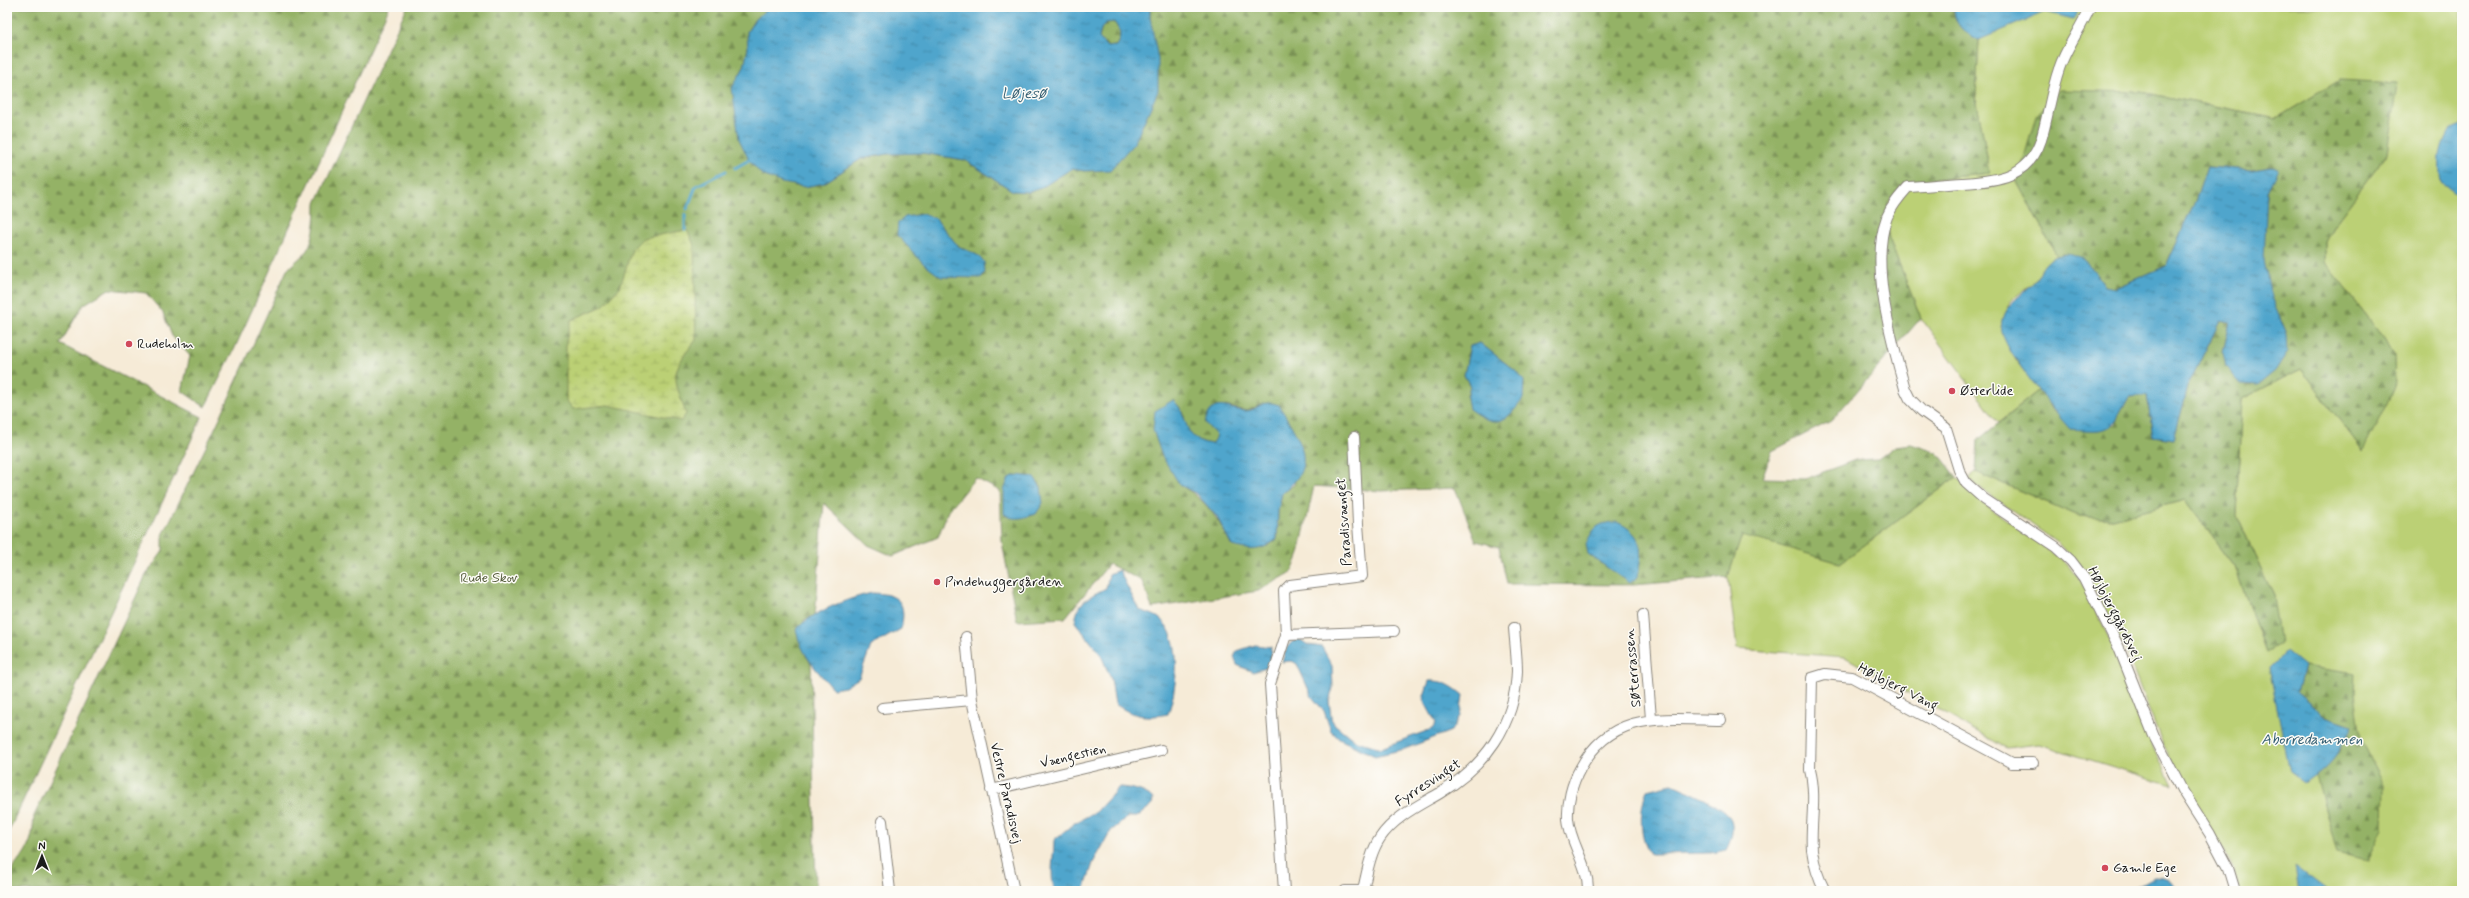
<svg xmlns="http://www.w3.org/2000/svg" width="2469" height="898" font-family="Mynerve,sans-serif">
<defs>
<pattern id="forest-firs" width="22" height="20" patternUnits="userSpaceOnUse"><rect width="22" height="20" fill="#94b266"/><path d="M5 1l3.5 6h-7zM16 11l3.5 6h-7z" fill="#789053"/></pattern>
<pattern id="wetland-marsh" width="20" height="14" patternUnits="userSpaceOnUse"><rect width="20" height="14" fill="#bbd074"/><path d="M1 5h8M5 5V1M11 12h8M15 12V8" fill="none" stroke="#a0b264"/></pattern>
<pattern id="water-ripples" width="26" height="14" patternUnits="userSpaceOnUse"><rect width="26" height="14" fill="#4fa5cc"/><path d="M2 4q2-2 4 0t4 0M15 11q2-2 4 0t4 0" fill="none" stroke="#4186a5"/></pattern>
</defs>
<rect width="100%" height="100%" fill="#fdfcf7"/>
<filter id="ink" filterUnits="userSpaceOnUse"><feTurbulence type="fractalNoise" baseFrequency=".025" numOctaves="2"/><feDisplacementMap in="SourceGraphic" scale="8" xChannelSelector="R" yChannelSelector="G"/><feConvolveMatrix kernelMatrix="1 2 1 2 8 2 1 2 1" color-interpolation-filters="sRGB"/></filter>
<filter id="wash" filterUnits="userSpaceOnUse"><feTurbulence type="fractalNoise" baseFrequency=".012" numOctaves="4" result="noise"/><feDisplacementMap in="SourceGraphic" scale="16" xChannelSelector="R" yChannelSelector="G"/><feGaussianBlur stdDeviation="0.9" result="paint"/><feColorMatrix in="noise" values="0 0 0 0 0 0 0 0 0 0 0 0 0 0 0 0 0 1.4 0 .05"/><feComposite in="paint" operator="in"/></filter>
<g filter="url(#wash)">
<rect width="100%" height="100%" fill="#f6ebd7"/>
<path fill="#bbd074" stroke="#6c7648" d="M1954,7H2462V891H2240L2231,864L2187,790L2160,738L2124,646L2086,575L2058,543L1969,480L1976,472L2079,516L2113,519L2185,500L2235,567L2266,652L2273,595L2236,514L2242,399L2301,369L2363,451L2386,340L2325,263V242L2334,225L2388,153L2340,80L2277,118L2140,92L2017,182L2057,256C2044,265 2041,276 2031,285C2024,291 2011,298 2008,306C1992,339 2020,365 2039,390L1998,423L1921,318L1888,236V202L1905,182L1990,173L1976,97L1979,40Z
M1957,477L1982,502L2068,564L2081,581L2113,646L2150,740L2172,785L2039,744L2006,748L1845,657L1737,649L1728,577L1742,534L1840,563Z"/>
<path fill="url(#forest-firs)" stroke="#586741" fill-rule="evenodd" d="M7,7H389L234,350L205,407L182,391L190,356L172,336L163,313L146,293L109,289L83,305L60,344L202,417L7,835Z
M407,7H770L755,19L747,32L748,48L744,67L732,88L824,183L861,159L887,154L922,153L965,160L1013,191L1041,188L1071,169L1085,171L1150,17V7H1954C1954,26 1964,32 1979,40L1976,97L1990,173L1905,182L1888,202V236L1921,318L1831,421L1772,451L1762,478L1805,479L1855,460L1878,459L1895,446L1911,444L1938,453L1957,477L1840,563L1742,535L1728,577L1634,585L1507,584L1499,547L1476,541L1455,488L1381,491L1314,486L1299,554L1292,572L1258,591L1152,608L1142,581L1109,564L1065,618L1017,621L1002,542L1000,491L975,478L948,511L938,537L893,556L868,545L824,503L815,616L804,620L806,655L811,664L816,891H7C7,866 21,864 29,844C33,835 33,826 34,816L146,575L163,551V535L218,422L287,270C292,264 298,260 303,255C315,244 316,217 316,203ZM905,217L935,218L958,246L977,255L984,262ZM1480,343L1518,373L1467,398L1470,386L1464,375L1470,346ZM1267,403L1295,484L1282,493L1278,511L1277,539L1268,546H1232C1218,519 1207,500 1180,485V406C1187,427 1187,440 1211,444L1217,436L1225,406L1246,411Z
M1114,22C1121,31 1122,37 1116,46L1107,47L1099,38L1101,29L1106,23Z
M2340,80L2398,83L2388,153L2334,225L2325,242V263L2386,340L2394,355L2395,387L2363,451L2301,369L2242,399L2236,514L2273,595L2280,644L2266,652L2235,567L2185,500L2113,519L2079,516L1976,472L1978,440L2039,390L2055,413L2113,426L2129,397L2147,395L2153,436L2174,439L2189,383L2220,321L2230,323L2223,352L2287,335C2282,323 2275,310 2271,298C2257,258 2264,207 2272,167L2252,170L2207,167L2196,199L2166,266L2115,288L2105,286C2093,267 2081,252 2057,256L2017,182L2036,116L2059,90L2140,92L2277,118Z
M2304,666L2356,674L2355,693L2361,739L2384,784L2383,829L2368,860L2337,853L2316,775L2340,751L2351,725L2323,715L2297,693Z"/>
<path fill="url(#wetland-marsh)" stroke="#6c7648" d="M687,230L694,245L696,340C669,373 673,375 686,414L681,421L608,405L573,409L566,400V341L571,320L603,306L620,287L632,249L643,238Z"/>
<path fill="url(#water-ripples)" stroke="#366074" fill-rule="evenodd" d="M770,7H1150V17L1158,59V91L1135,142L1110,170L1085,171L1071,169L1041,188L1029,192L1013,191L965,160L922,153L887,154L861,159L824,183L805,187L782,183L762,175L749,160L739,139L732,88L744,67L748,48L747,32L755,19ZM1114,22C1121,31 1122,37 1116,46L1107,47L1099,38L1101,29L1106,23Z
M1954,7H2081L2073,19L2045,12L1979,40C1964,32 1954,26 1954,7Z
M2462,125V189L2454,192L2441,182C2438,161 2439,148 2450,129Z
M2207,167L2252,170L2272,167L2278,169L2267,191L2264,260L2271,297L2287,335L2288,351L2275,371L2258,385L2241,384L2226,367L2223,352L2230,323L2220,321L2189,383L2174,439L2153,436L2147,395L2129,397C2109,433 2112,432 2070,429C2056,414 2005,351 2002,332C1998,307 2018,300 2032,284C2038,278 2040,269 2046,263C2071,238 2092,266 2105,286L2115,288L2166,266L2196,199Z
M922,214L935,218L958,246L977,255L984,262L985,272L981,278L941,277L925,265L897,235L898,223L905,217Z
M1480,343L1518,373L1524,381L1523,399C1504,425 1496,428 1469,409L1467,398L1470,386L1464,375L1470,346Z
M1173,400C1192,417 1179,439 1211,444L1217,436L1205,423C1212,395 1229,411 1246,411C1254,411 1259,404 1267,403C1270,402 1276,404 1279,405C1298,438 1321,464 1282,493L1278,511L1277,539C1260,552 1252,551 1232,546L1217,517L1197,494L1180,485L1162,456L1153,430L1155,411Z
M1016,475L1034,477L1041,487L1043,503L1036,514C1025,517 1014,522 1004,514V490L1009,478Z
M1617,522C1645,535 1642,550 1638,577L1629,583L1588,554L1586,544C1594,527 1597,523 1617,522Z
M1119,570L1139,610C1145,612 1153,614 1159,618C1184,637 1177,688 1168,714C1146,718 1134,717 1115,704L1111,679L1101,655L1075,622C1078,601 1088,597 1106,588L1109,574Z
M872,593C899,594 907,602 901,629L871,646L859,678L845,687L833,689C817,671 801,654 796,630C811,612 849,598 872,593Z
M1295,640H1301L1308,645L1322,647L1332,666L1333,688L1329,702L1332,722L1354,740L1381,748L1432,729L1436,723L1423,699L1429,681C1443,680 1452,686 1463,695L1460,716L1451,731L1405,749L1375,756L1339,739L1331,731L1324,711L1312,697L1297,664L1292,661L1282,662C1285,653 1286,645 1295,640Z
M1255,645L1271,647L1270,661L1266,668L1253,672L1237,665L1234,657L1237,651Z
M2286,651L2304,666L2297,693L2323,715L2352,725C2340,752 2330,767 2304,783L2290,772L2269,668Z
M1672,784C1684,789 1727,807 1731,820C1734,830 1731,841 1726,850L1711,853L1650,854C1639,837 1639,808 1647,790Z
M1119,787C1129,787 1147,791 1153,799L1152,805L1137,817H1128L1111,831L1093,863L1084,891H1055C1049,876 1054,857 1054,840L1073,824L1097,811Z
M2295,867L2327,891H2299Z
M2153,877C2167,877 2172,881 2180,891H2128Z"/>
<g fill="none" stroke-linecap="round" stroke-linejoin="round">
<path stroke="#4fa5cc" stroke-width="3" d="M735,168L749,160
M687,209L696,186L726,171
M685,230V214"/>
</g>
</g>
<g filter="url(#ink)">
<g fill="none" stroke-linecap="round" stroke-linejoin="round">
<g stroke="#89847a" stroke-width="12">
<path id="street" d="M2090,7C2081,29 2066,47 2059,69C2051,92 2048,117 2041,140C2029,177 1997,181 1963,183C1945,184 1926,186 1908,187C1900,196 1892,205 1887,217C1869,265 1892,341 1905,389L1910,399L1922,411L1946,428L1959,470L1966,483L1984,499L2056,547L2071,561L2084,578L2119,648L2154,736L2182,790L2210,834L2228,868L2235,891
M1643,615L1651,719
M1286,635L1394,631
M966,637L972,700L1014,891
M882,708L972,700
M991,790L1161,750
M882,821L890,891
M1363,890C1367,873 1370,853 1380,838C1394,817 1418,806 1440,793C1485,766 1515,725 1517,671C1517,657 1515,642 1514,628
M1284,891L1270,684L1286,635L1284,591L1290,585L1362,576L1358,524L1354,437
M1345,891H1373
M1588,891C1589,865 1570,844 1568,819C1567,803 1572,783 1580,769C1611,710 1664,719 1721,720
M1825,891C1818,878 1814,865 1812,850C1810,824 1817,797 1810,770L1812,678L1825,674L1852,677L2012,763H2033"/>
</g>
<use href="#street" stroke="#fff" stroke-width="10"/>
</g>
</g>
<g fill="#d1495b" stroke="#fdfcf7" stroke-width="1.5">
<circle cx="129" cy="344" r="4"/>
<circle cx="1952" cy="391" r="4"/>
<circle cx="937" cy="582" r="4"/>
<circle cx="2105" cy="868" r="4"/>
</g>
<g text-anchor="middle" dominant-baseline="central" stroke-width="3" stroke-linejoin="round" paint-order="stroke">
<g font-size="14" fill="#1c1c1c" stroke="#fdfcf7" text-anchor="start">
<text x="137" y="344">Rudeholm</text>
<text x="1960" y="391">Østerlide</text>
<text x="945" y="582">Pindehuggergården</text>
<text x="2113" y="868">Gamle Ege</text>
</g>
<g font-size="14" fill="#1c1c1c" stroke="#fdfcf7">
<text transform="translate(1344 522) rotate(-94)">Paradisvænget</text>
<text transform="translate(2115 614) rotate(63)">Højbjerggårdsvej</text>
<text transform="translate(1633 668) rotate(-95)">Søterrassen</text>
<text transform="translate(1898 687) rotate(27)">Højbjerg Vang</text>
<text transform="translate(1073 756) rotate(-13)">Vængestien</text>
<text transform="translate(1428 783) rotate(-33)">Fyrresvinget</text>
<text transform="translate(1006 793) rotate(77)">Vestre Paradisvej</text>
</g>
<g font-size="14" fill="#545b3b" stroke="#fdfcf7">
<text x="489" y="578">Rude Skov</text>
</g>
<g font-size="15" font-style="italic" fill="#366074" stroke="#fdfcf7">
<text x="1024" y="94">Løjesø</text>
<text x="2312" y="740">Aborredammen</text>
</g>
</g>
<rect width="2469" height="898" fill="none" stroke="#fdfcf7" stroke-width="24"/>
<g transform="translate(42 856)" stroke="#fdfcf7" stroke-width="3" paint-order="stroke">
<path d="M0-3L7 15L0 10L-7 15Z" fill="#1c1c1c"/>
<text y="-6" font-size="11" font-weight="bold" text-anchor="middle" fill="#1c1c1c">N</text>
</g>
</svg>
